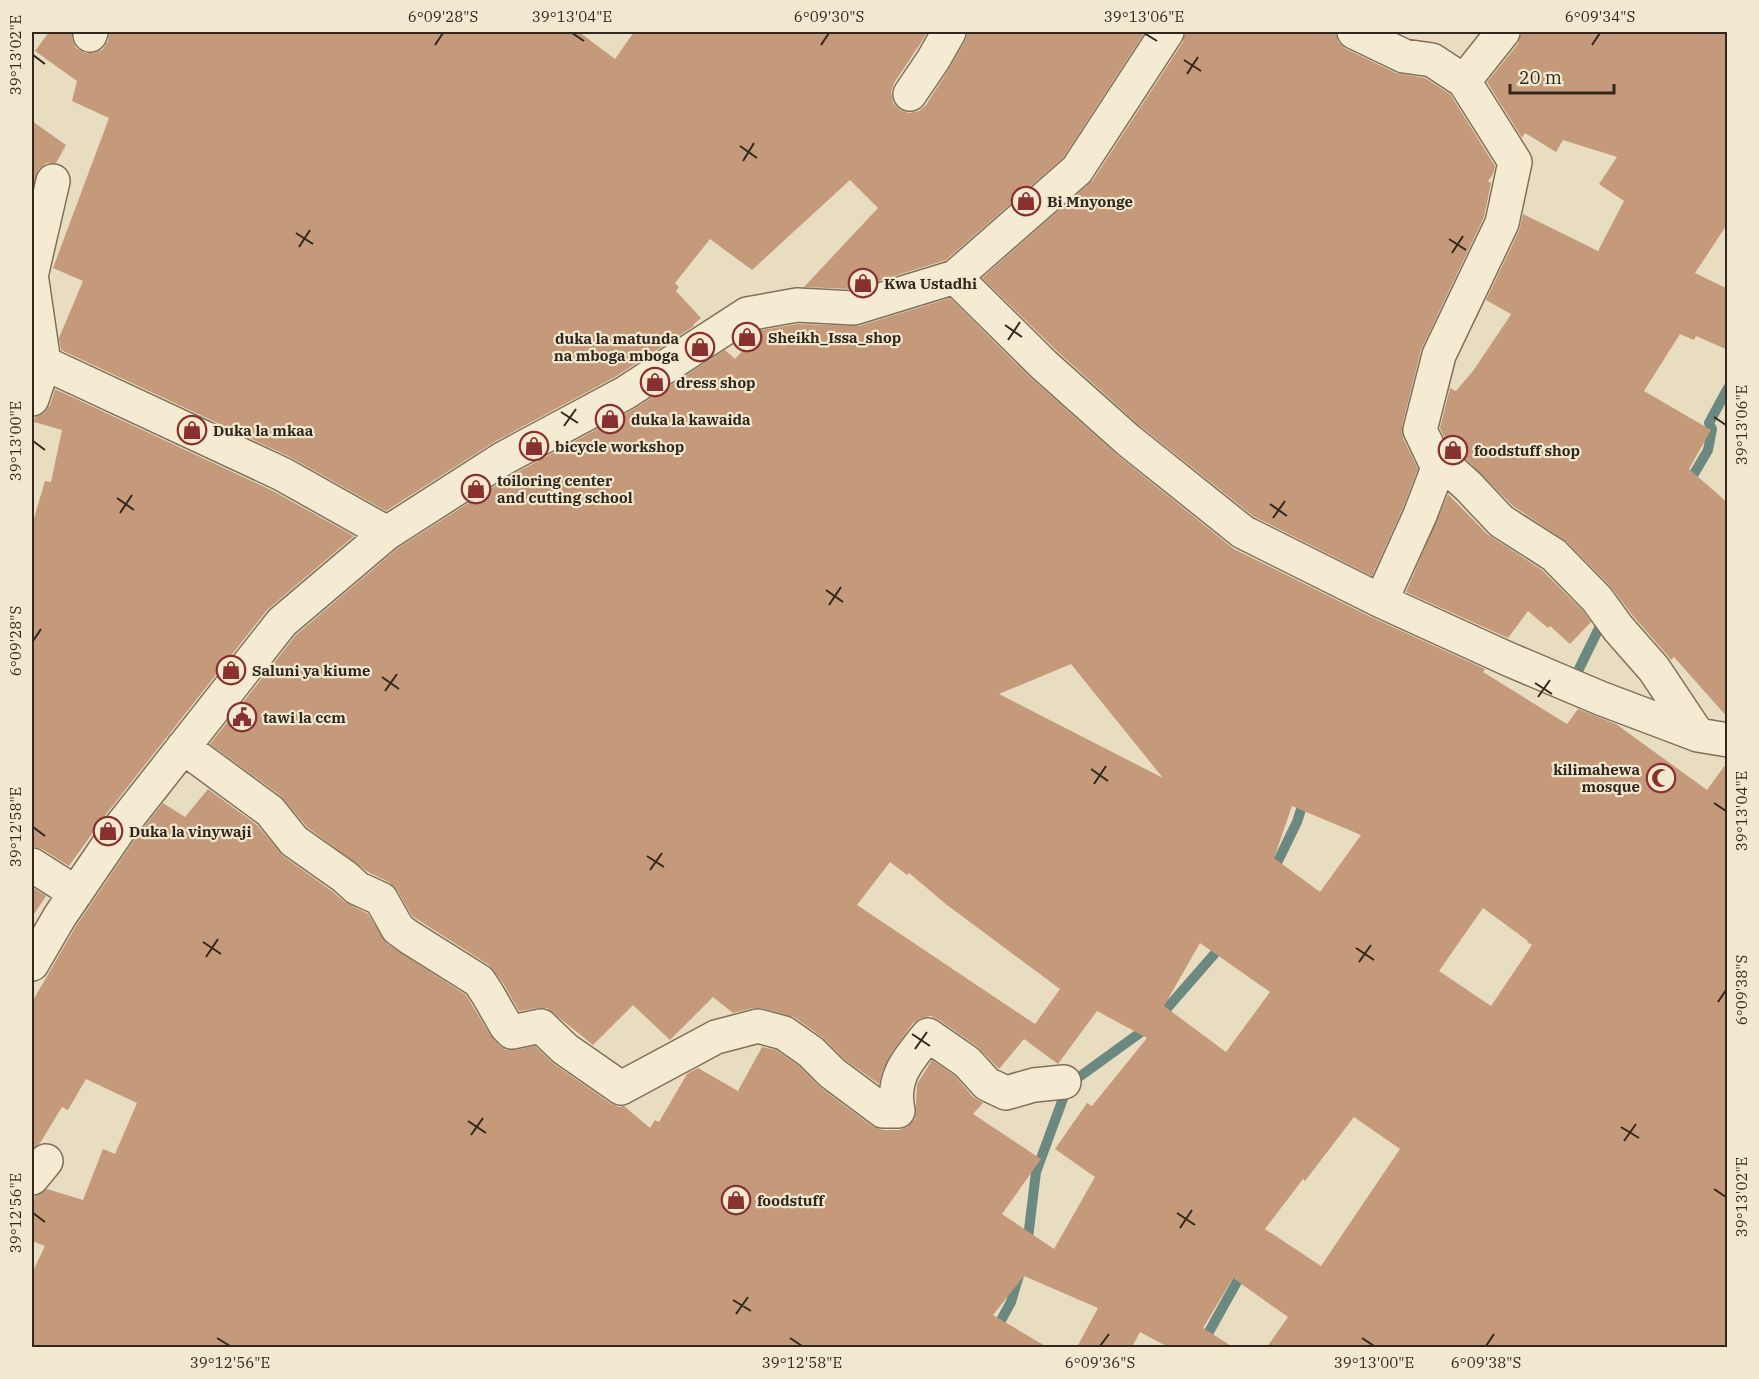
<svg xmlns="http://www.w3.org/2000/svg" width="1759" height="1379" font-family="'IBM Plex Serif',serif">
<rect width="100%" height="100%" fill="#e9ddc1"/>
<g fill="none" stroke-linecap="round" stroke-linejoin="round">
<path stroke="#6b8881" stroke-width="10" d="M1688,484L1708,450L1712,429L1709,423L1728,388
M1577,673L1605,616
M1272,873L1297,822L1305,797
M1027,1246L1036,1172L1068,1085L1155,1022L1224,943
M986,1348L1011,1302L1019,1275
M1200,1348L1244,1269"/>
</g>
<path fill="#c49a7a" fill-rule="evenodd" d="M49,32H72V39L76,48L85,53H93L103,49L108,41L109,32H579L615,59L634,32H928L894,83L891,92L893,103L900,110L909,113L919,111L926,105L949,69L965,41L968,32H1145L1063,158L946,260L852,289L804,287L878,208L850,180L752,270L710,239L675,283L679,287L676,291L701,318L693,325L694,326L615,377L494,442L386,511L290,457L61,350L59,338L83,281L53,268L109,118L72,101L77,81L35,51Z
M1185,32H1336L1338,42L1346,49L1396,73L1425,78L1450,94L1495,166L1493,174L1488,181L1491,183L1484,217L1421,350L1402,426L1403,438L1418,469L1403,508L1372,576L1253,516L1140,426L1057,351L982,278L1093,180L1183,42Z
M1521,32H1728V223L1695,273L1728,289V350L1696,336L1694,340L1680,334L1644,391L1711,430L1689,469L1728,503V718L1674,657L1671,660L1668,656L1633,616L1610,586L1567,542L1513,506L1461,454L1450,450L1440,428L1450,388L1456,391L1473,371L1510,316L1511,314L1486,300L1519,231L1523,214L1598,251L1624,201L1599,184L1617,157L1563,140L1556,152L1525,133L1522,138L1487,82L1518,44Z
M32,121L66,145L56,163H47L39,169L32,191Z
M950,298L1032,379L1116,454L1234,549L1373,618L1485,669L1483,672L1567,724L1578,709L1616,724L1707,790L1728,761V1347H1267L1288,1317L1233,1278L1203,1328L1233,1347H1168L1140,1332L1132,1347H1077L1098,1308L1024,1276L993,1315L1047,1347H32V1273L45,1246L32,1241V1208L35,1196L47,1189L83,1200L103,1149L115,1154L137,1103L86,1079L68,1110L62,1107L40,1143L32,1149V1002L76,926L137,836L163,803L185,817L208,789L257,825L283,856L333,892L345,902L368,914L387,944L466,995L490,1035L499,1045L506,1050H515L535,1046L554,1064L610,1103L619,1107L624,1106L650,1128L655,1120L659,1122L687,1074L698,1068L738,1091L762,1047L776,1050L799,1066L821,1088L872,1126L883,1130H899L907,1127L915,1119L917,1084L932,1060L955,1076L973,1097L983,1103L973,1114L1041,1159L1002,1214L1054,1249L1095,1177L1055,1149L1087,1103L1092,1106L1147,1038L1097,1011L1058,1064L1024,1039L999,1069L978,1047L939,1020L931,1016L921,1018L913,1023L892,1052L882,1072L879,1084L844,1059L822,1037L794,1017L762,1008H753L733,1013L713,997L670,1040L633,1005L593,1045L547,1008H537L519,1011L503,983L489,965L412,916L397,890L389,882L368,872L307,827L281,796L210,744L296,635L398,548L514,474L634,409L725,350L735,359L762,330L798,324L859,326ZM1071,664L1163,778L999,694ZM1292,806L1361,835L1320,892L1274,858ZM890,862L907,875L909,873L947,905L1060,989L1035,1024L857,905ZM1483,908L1528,941L1527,942L1532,945L1491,1006L1439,971ZM1200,943L1270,992L1226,1052L1164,1006ZM1354,1117L1400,1149L1321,1266L1265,1229L1303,1179L1305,1181Z
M55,389L273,491L354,536L267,610L107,813L69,866L42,849L32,846V525L45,481L51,482L62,430L34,422L35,417L44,413L50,405Z
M1448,494L1487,534L1542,570L1583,611L1591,622L1570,644L1550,626L1548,628L1528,611L1508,638L1406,592Z
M32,887L46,896L32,917Z"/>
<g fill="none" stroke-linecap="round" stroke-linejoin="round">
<g stroke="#806f5a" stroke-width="36">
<path id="minor" d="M1354,32L1404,56L1432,60L1464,81
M90,35L91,32
M910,94L933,60L949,32
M32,272L53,181
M955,277L1044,365L1128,440L1243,532L1381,601L1508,659L1600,698L1698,735L1728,740
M32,281L44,363L32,399
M32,362L44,363L282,474L387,533
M1438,468H1448L1468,486L1501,521L1554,555L1597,599L1618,628L1654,669L1698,735
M1381,601L1420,515L1438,468L1420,430L1439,355L1502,223L1515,162L1464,81L1503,32
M183,747L270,811L294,841L345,877L357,888L381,899L398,929L409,937L479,981L487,993L506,1026L512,1032L541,1026L565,1049L621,1088L716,1037L758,1026L784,1033L811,1052L832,1073L883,1111H898C891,1077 908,1060 928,1035L967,1062L987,1084L1006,1093L1034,1085L1064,1082
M32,865L76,893
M32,964L60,916L122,825L282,622L387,533L504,458L625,393L747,314L797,305L854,308L955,277L1077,170L1167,32
M32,1178L46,1161"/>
</g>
<use href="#minor" stroke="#f5ebd3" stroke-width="33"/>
</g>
<path fill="none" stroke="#31271d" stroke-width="2" d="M572,33L584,41M1144,33L1157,41M435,45L443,33M821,45L829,33M1592,45L1600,33M33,55L45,64M1184,60L1201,71M1187,74L1198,57M740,146L757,158M743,161L754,143M296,233L313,244M1449,239L1466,250M299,247L310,230M1452,253L1463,236M1005,325L1022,337M1008,340L1020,322M561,412L578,423M1714,417L1726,425M564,426L576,409M33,441L45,450M117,498L134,510M1270,504L1287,516M120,513L132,495M1273,518L1285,501M826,590L843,602M829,605L841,587M33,641L41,629M382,677L399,689M1535,683L1552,694M385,691L397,674M1538,697L1550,680M1091,769L1108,781M1094,784L1106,766M1714,803L1726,811M33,827L45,836M647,856L664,867M650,870L662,853M203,942L221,954M1356,948L1374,960M206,957L218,939M1359,962L1371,945M1718,1002L1726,990M912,1034L930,1046M915,1049L927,1032M468,1121L486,1133M1621,1127L1639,1138M471,1135L483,1118M1624,1141L1636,1124M1714,1189L1726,1197M33,1213L45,1222M1177,1213L1195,1225M1180,1228L1192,1210M733,1300L751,1311M736,1314L748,1297M217,1338L230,1346M790,1338L802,1346M1362,1338L1374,1346M1100,1346L1109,1334M1486,1346L1494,1334"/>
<defs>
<g id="shop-ring" transform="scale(1.5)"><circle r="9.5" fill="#f1e8cf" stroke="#893130" stroke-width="1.5"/><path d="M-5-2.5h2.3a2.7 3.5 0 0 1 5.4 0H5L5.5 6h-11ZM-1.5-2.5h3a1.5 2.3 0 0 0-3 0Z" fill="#893130"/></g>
<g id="civic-ring" transform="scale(1.5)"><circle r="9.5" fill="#f1e8cf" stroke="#893130" stroke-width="1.5"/><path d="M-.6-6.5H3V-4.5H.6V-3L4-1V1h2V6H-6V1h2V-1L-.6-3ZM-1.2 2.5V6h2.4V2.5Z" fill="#893130"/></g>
<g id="mosque-ring" transform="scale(1.5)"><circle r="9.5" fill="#f1e8cf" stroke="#893130" stroke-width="1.5"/><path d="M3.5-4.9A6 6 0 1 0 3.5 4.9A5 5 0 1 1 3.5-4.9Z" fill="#893130"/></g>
</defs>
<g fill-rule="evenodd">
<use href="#shop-ring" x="1026" y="201"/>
<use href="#shop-ring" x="863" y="283"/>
<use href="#shop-ring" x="747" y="337"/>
<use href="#shop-ring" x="700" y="347"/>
<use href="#shop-ring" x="655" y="382"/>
<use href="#shop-ring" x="610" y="419"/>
<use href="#shop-ring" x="192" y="430"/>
<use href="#shop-ring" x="534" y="446"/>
<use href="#shop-ring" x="1453" y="450"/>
<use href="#shop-ring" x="476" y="489"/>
<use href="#shop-ring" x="231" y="670"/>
<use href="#civic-ring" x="242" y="717"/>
<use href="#mosque-ring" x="1661" y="778"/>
<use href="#shop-ring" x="108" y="831"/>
<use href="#shop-ring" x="736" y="1200"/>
</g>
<g text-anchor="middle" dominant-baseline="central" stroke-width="4.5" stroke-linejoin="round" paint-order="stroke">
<g font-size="15" font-weight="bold" fill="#31271d" stroke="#f1e8cf" text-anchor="start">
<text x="1047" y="201">Bi Mnyonge</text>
<text x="884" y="283">Kwa Ustadhi</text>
<text x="768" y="337">Sheikh_Issa_shop</text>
<text x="679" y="338" text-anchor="end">duka la matunda<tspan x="679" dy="17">na mboga mboga</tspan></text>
<text x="676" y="382">dress shop</text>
<text x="631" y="419">duka la kawaida</text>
<text x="213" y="430">Duka la mkaa</text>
<text x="555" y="446">bicycle workshop</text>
<text x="1474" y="450">foodstuff shop</text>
<text x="497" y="480">toiloring center<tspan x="497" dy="17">and cutting school</tspan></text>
<text x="252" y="670">Saluni ya kiume</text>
<text x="263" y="717">tawi la ccm</text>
<text x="1640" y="769" text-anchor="end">kilimahewa<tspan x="1640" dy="17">mosque</tspan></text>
<text x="129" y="831">Duka la vinywaji</text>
<text x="757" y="1200">foodstuff</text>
</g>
</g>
<rect width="1759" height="1379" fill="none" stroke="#f1e8cf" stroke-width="66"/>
<path d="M1510 84v9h104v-9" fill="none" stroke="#31271d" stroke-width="3"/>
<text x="1519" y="84" font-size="18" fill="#31271d" stroke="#f1e8cf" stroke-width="4.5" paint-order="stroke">20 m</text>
<rect x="33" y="33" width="1693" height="1313" fill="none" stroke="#31271d" stroke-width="2"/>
<g font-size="15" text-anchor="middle" fill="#31271d">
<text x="443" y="22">6°09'28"S</text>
<text x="572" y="22">39°13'04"E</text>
<text x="829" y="22">6°09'30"S</text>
<text x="1144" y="22">39°13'06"E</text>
<text x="1600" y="22">6°09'34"S</text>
<text transform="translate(16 55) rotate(-90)" y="5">39°13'02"E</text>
<text transform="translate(1742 425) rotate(-90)" y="5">39°13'06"E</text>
<text transform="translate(16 441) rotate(-90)" y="5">39°13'00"E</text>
<text transform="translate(16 641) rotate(-90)" y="5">6°09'28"S</text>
<text transform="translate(1742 811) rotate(-90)" y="5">39°13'04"E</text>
<text transform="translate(16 827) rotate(-90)" y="5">39°12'58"E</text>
<text transform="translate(1742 990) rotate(-90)" y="5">6°09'38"S</text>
<text transform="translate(1742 1197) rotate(-90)" y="5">39°13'02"E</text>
<text transform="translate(16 1213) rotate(-90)" y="5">39°12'56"E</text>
<text x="230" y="1368">39°12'56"E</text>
<text x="802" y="1368">39°12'58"E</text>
<text x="1100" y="1368">6°09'36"S</text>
<text x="1374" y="1368">39°13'00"E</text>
<text x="1486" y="1368">6°09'38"S</text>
</g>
</svg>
